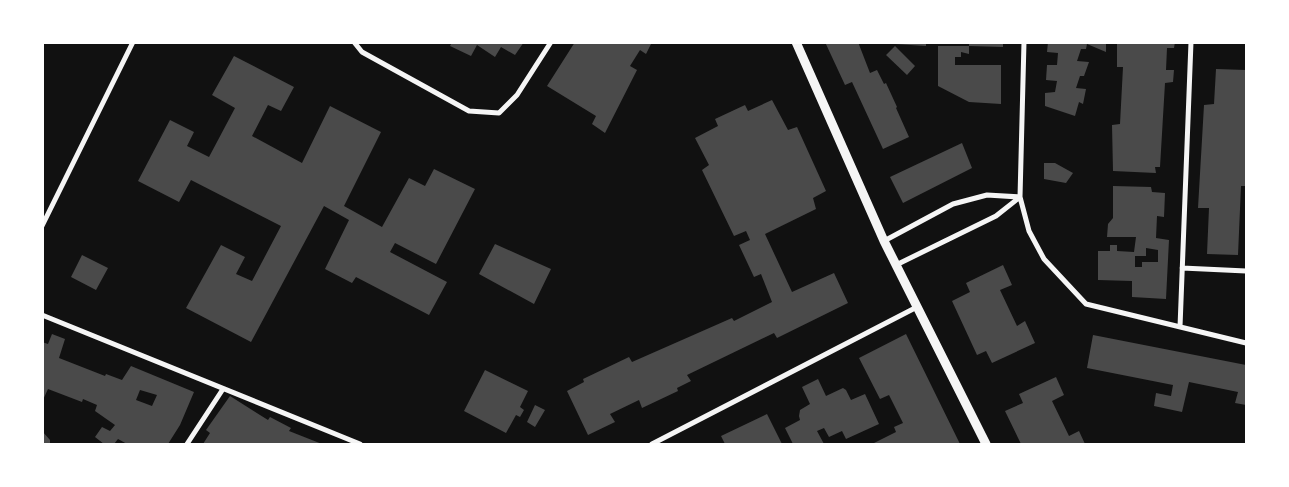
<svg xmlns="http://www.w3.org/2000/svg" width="1289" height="487" font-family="Roboto,sans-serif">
<rect width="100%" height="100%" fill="#111"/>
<path fill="#4a4a4a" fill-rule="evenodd" d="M452,42H524L515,55L501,47L495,57L477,45L471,56L450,46Z
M575,42H652L646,54L640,50L630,66L637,70L605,133L592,124L596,116L547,86Z
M825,42H858L870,73L877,70L884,84L886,83L897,107L896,108L909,137L883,149L852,82L845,85Z
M895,42H926V46L895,44Z
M969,42H1003V47L969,46Z
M1048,42H1106V52L1087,44L1086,49H1081L1077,61L1089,62L1084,76H1080L1076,88L1086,89L1083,104L1079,102L1075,116L1045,106V93L1055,92L1057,81L1046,80L1047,65H1057L1058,53L1047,52Z
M1117,42H1175L1174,48H1167L1166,70H1174L1173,82L1165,83L1160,167H1155L1156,173L1113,171L1112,125L1120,124L1123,67H1117Z
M895,46L915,66L907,75L886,55Z
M938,46H969V54L961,52V57H955V65H1001V104L969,102L938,86Z
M234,56L294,87L281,111L268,105L252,136L302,163L330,106L381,132L344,206L382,227L409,178L425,186L434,169L475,189L436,264L395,243L390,252L447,282L429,315L356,277L352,283L325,269L349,220L324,206L251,342L186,308L221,245L245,257L236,274L252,281L281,226L191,180L179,202L138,181L170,120L194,132L187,146L209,157L235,108L212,95Z
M1216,69L1246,70V186H1241L1238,255L1207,254L1209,208H1198L1204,105L1214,104Z
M772,100L788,130L797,127L826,191L813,198L816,209L765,234L792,292L834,273L848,303L777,338L774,333L687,375L691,381L677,388L678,391L642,408L639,400L610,414L615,422L588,435L567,391L584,382L583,379L629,357L632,362L732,318L734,321L772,302L761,274L754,277L739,245L750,240L746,231L734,236L702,170L709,165L695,138L718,126L715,119L745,105L748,111Z
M962,143L972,168L903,203L890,177Z
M1044,163H1055L1073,173L1066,183L1044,179Z
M1113,186L1151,187L1152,192L1165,193L1164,217L1157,216L1156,238L1169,240L1166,299L1132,297V281L1098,280V251H1110V245H1117V251L1134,252L1136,237H1107L1108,224L1113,218ZM1146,248L1158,250V262H1142V267H1135V256H1146Z
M495,244L551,269L534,304L479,274Z
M82,255L108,268L96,290L71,277Z
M1003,265L1012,285L1000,290L1017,326L1025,321L1035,343L992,363L986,351L977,355L952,301L970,292L966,283Z
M52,334L65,339L59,358L105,376L106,374L122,380L131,366L194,392L180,425L168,444H127L118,439L114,444H104L95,437L102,427L110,431L115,425L95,411L97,405L83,399L82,402L48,389L42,402V342L48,344ZM140,390L157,395L152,406L136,400Z
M906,334L960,444H872L896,432L894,427L903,423L889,395L880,399L859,358Z
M1093,335L1246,365V405L1235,403L1238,392L1189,382L1182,412L1154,406L1156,393L1171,396L1173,385L1087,368Z
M485,370L528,391L520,407L524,410L520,417L516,415L506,433L464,411Z
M1056,377L1064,395L1052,401L1069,436L1079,431L1085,444H1021L1005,411L1023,403L1019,394Z
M818,379L826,396L843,388L846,390L851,400L865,394L879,424L846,439L842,431L829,437L824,428L817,431L824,444H793L785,428L800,420L799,416L800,410L810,404L802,387Z
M230,396L268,420L270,417L291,428L289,431L322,444H203L210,433L206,430Z
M535,405L545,410L535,427L527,422Z
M767,414L782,444H725L721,436Z
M42,431L50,440V444H42Z"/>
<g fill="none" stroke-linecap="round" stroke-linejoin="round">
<path stroke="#f5f5f5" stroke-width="5" d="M354,42L362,52L469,111L499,113L517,95L551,42
M1024,42L1020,197L1029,231L1044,259L1086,304L1246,343
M42,226L133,42
M884,241L953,204L987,195L1020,197L996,216L896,265
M1182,268L1246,271
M42,315L360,444
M1180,327L1191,42
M187,444L223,389
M652,444L917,307"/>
<path stroke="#f5f5f5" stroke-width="9" d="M796,42L884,241L986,444"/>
</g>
<rect width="1289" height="487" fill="none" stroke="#ffffff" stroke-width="88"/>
</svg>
